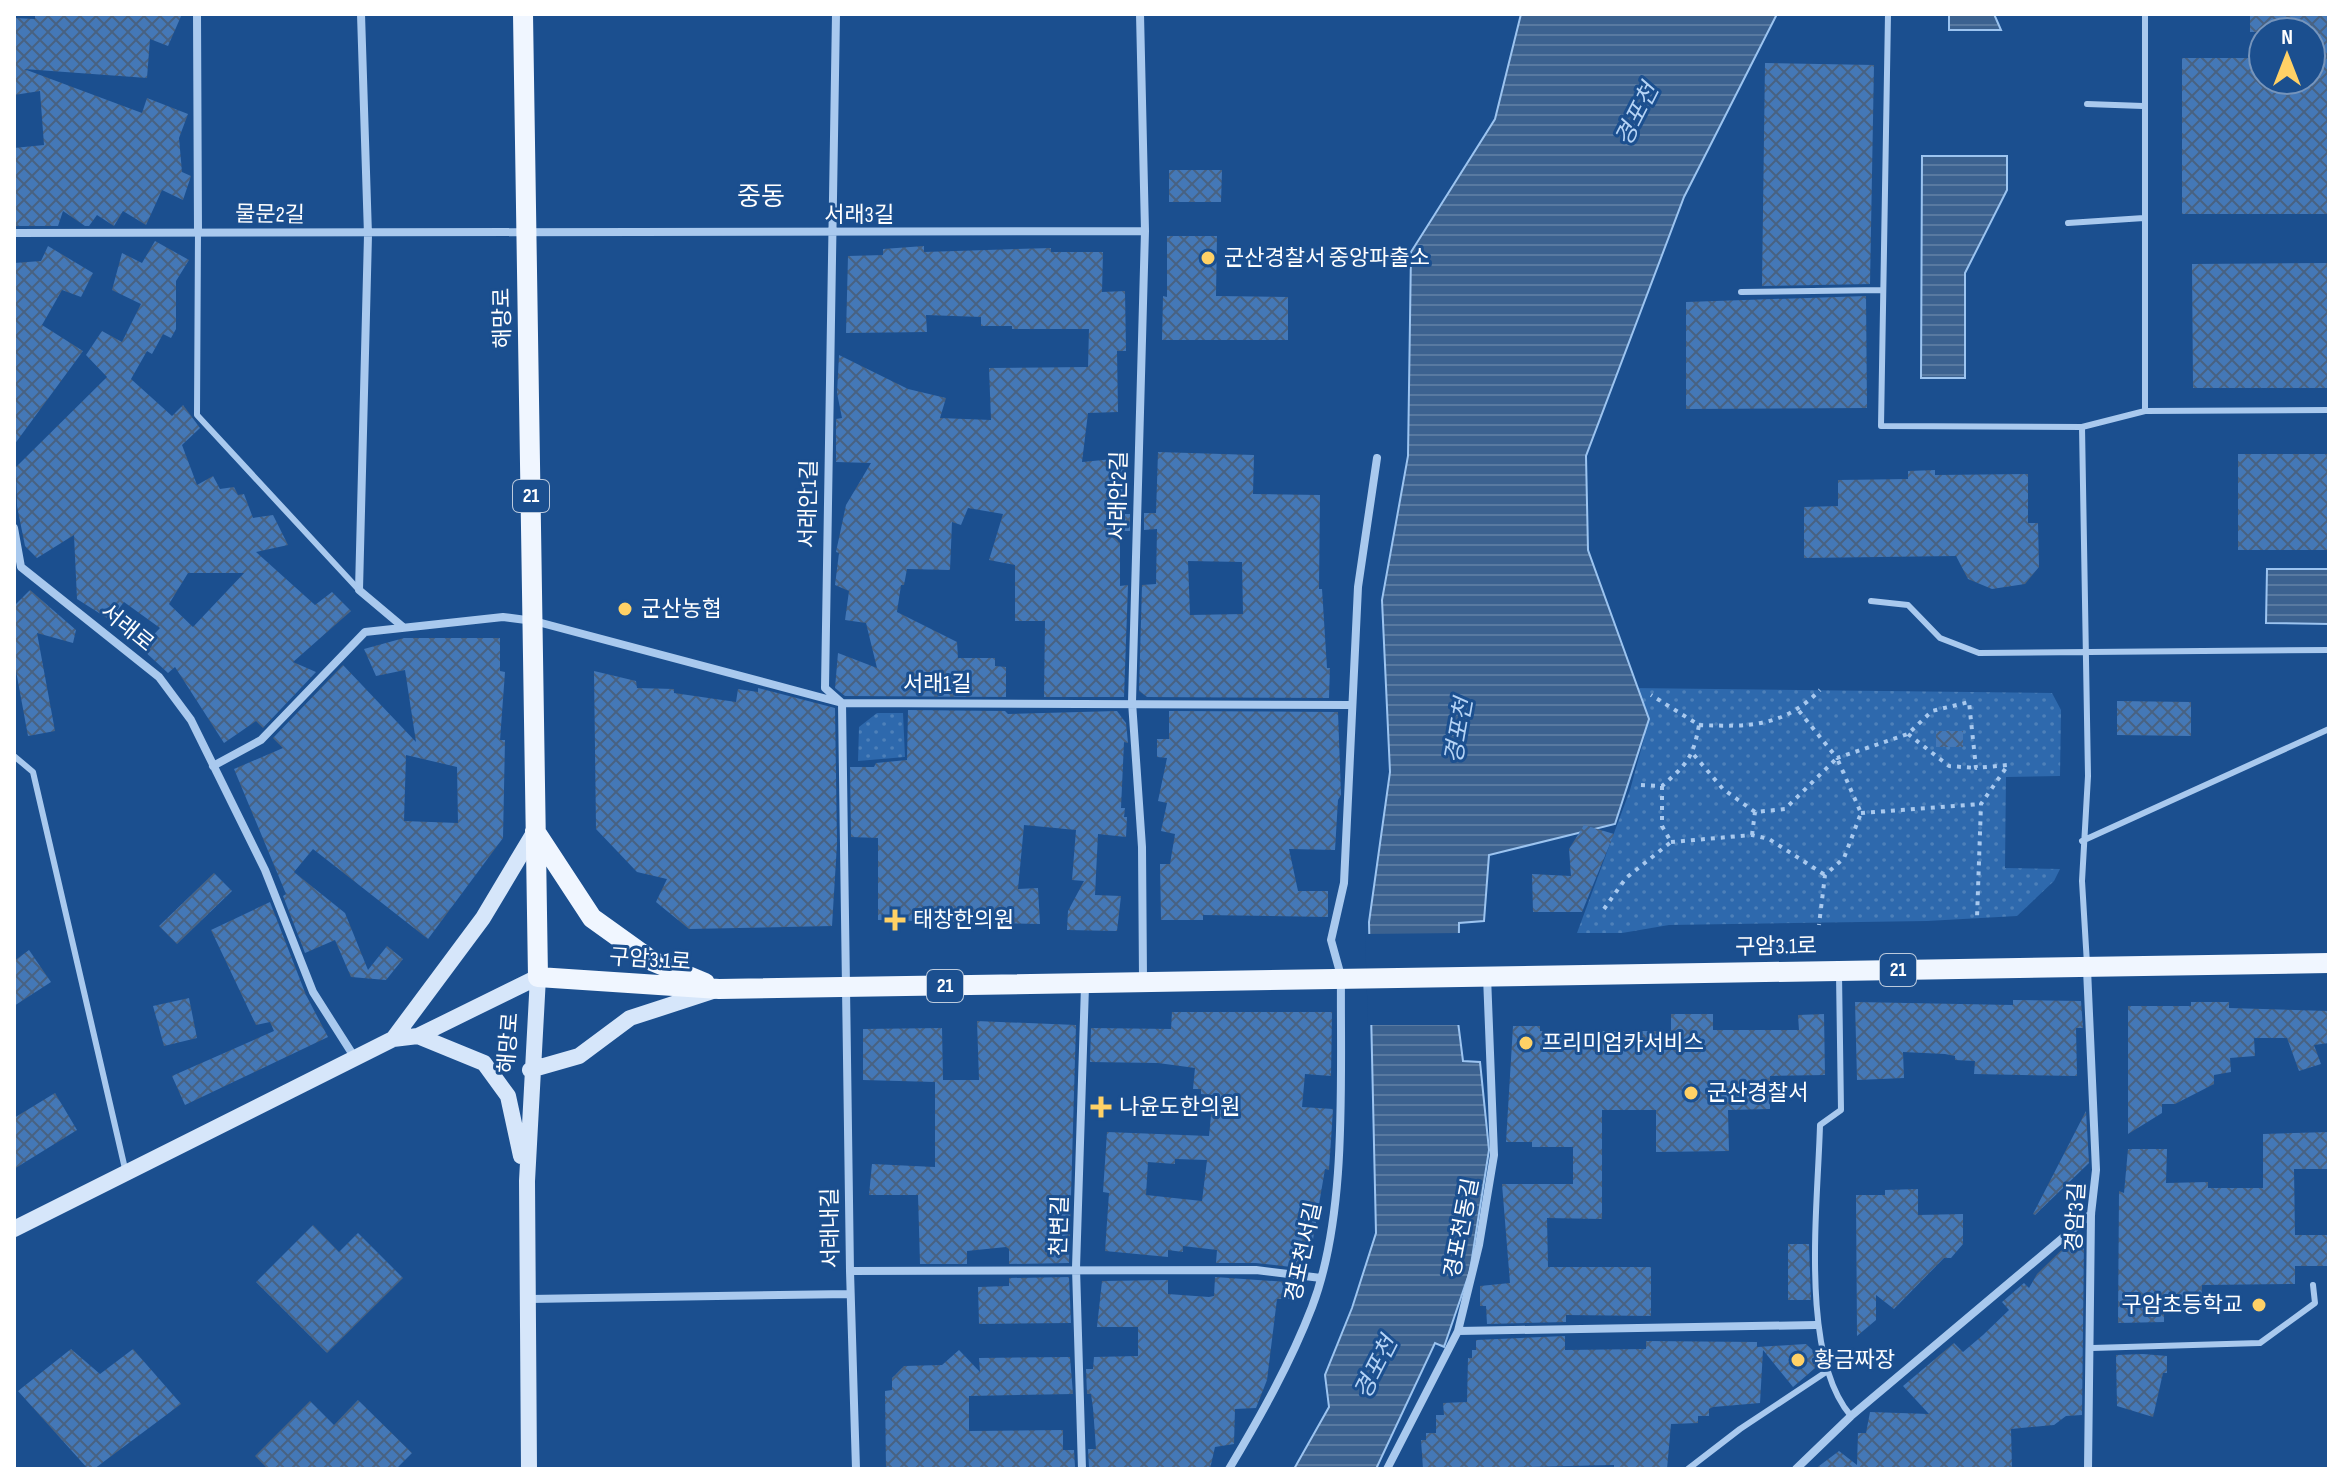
<svg xmlns="http://www.w3.org/2000/svg" width="2343" height="1483" font-family="'Sofia Sans Condensed','Noto Sans KR',sans-serif">
<defs>
<pattern id="park-dots" width="8" height="8" patternUnits="userSpaceOnUse" patternTransform="scale(2)"><rect width="8" height="8" fill="#2e69ad"/><path d="M2 2h.1M6 6h.1" fill="none" stroke="#4d80b9" stroke-width="1.8" stroke-linecap="round"/></pattern>
<pattern id="water-rules" width="6" height="5" patternUnits="userSpaceOnUse" patternTransform="scale(2)"><rect width="6" height="5" fill="#3c6290"/><path d="M0 2.5h6" fill="none" stroke="#597aa1"/></pattern>
<pattern id="building-cross-hatch" width="8" height="8" patternUnits="userSpaceOnUse" patternTransform="scale(2)"><rect width="8" height="8" fill="#4478b7"/><path d="M0 0l8 8M0 8l8-8" fill="none" stroke="#486282"/></pattern>
</defs>
<rect width="100%" height="100%" fill="#1b4f8f"/>
<path fill="url(#park-dots)" d="M1630,688L2052,693L2061,710L2060,776L2006,777L2005,868L2060,869L2054,881L2017,916L1927,921L1669,925L1622,933H1577L1630,790L1645,735Z
M877,713H903L905,757L858,761L859,727Z"/>
<path fill="url(#water-rules)" stroke="#9cc4f0" stroke-width="2" d="M1521,14H1777L1684,197L1586,456L1588,550L1649,719L1615,824L1489,855L1484,921L1459,923L1458,1022L1463,1061L1480,1062L1489,1150L1470,1271L1444,1347L1435,1343L1376,1469H1294L1329,1407L1325,1375L1352,1308L1376,1233L1369,922L1390,772L1382,600L1408,456L1411,252L1495,119Z
M1949,14H1994L2001,30H1949Z
M1922,156H2007V190L1965,273V378H1921Z
M2267,569H2329V624L2266,623Z"/>
<path fill="#1b4f8f" d="M1462,933V1025H1368L1365,934Z"/>
<path fill="url(#building-cross-hatch)" fill-rule="evenodd" d="M35,14H182L168,46L150,39L147,78L24,69L142,113L147,98L188,114L179,138L182,172L191,176L183,200L162,190L146,225L123,211L114,226L97,215L89,226H85L63,211L58,226H16L14,222V148L44,145L40,91L14,95V18L35,19Z
M2250,14H2329V214H2182V58H2263V80H2311V32H2250Z
M1765,63L1874,65L1870,284L1762,286Z
M1169,170H1222L1221,202H1169Z
M1167,236H1217L1216,296L1288,297V340H1162L1163,296L1167,297Z
M155,241L189,260L176,281V329L171,338L163,334L152,354L147,351L131,379L172,416L183,405L200,428L182,445L197,485L213,476L220,489L234,487L238,495L244,494L253,518L273,515L288,545L256,552L315,605L332,592L351,611L293,662L316,672L263,728L256,721L224,743L175,667L168,673L141,648L160,628L124,602L110,620L77,599L74,535L37,558L25,546L17,506L16,467L107,377L86,355L102,331L122,342L141,304L112,290L122,253L142,263ZM188,573H244L193,627L169,604Z
M48,246L93,273L81,297L62,290L42,325L83,351L14,445V263L41,261Z
M924,246V252L1051,248V252H1103L1102,292L1125,291L1126,351H1117L1118,412L1088,413L1082,462L1124,458L1125,514H1130V531H1120V586L1128,585L1124,697H1044L1045,621H1015V565L989,560L1003,514L968,508L961,525L952,522L950,570L907,569L904,585H901L897,612L957,642L958,658H995V666L1006,667V697L845,696L835,688L838,653L877,668L866,623L845,620L849,591L835,585L839,553L836,552L846,505L871,463L836,462V419L842,418L837,393L839,355L908,389L946,398L940,418L991,420L989,368L1088,367L1089,329H1012V326H981V317L926,315L927,332L846,333L848,256L883,255V249Z
M2329,263V388H2193L2192,264Z
M1866,296L1867,408L1686,409V302Z
M1158,452L1254,455L1253,494L1320,495L1319,589H1322L1327,668H1330L1329,698L1147,697L1139,691L1142,585L1156,584L1157,529L1144,530V513H1156ZM1188,561L1242,562L1243,614L1190,615Z
M2238,454H2329V550H2238Z
M1935,470V475L2028,474V523H2038L2039,567L2025,584L1992,589L1968,579L1956,556L1804,558V507L1838,506V480L1908,479V471Z
M30,590L76,630L73,643L37,633L55,731L28,736L14,660V606Z
M404,638H500V671L505,672L500,740H505L503,838L428,939L313,849L294,872L345,913L368,970L387,946L403,959L386,980L351,977L335,940L305,953L283,896L286,894L234,769L283,748L273,738L343,665L416,742L405,670L376,676L364,649ZM406,755L457,767L458,823L404,821Z
M594,671L636,681L637,688L674,689V693L736,702L738,689L758,692V688L835,708L837,844L832,926L689,929L656,902L667,879L637,872L596,829Z
M2117,701L2191,702V736L2117,735Z
M908,710L1005,711L1008,714L1117,711L1126,723L1128,743L1124,742L1121,808H1125L1124,817H1127L1126,837L1098,834L1095,895L1121,896L1117,931L1067,930L1068,911L1084,881L1072,880L1076,830L1024,825L1018,889L1038,888L1040,924L878,920V838L851,837L850,767H874L876,763L907,760Z
M1169,711L1338,712L1341,795L1338,800L1335,850L1289,849L1298,891H1328V917L1203,915V920H1161L1160,864H1170L1175,834L1161,831L1167,803L1158,801L1167,758L1157,757V739H1169Z
M1936,731H1963V747H1936Z
M1584,825L1614,834L1582,912H1533L1532,874L1571,876L1569,849Z
M214,873L232,891L177,944L159,926Z
M270,902L306,995L328,1037L185,1105L172,1076L274,1031L270,1022L256,1025L211,930Z
M29,950L51,982L14,1006V961Z
M189,998L197,1038L164,1046L153,1006Z
M2013,1000L2081,1001L2083,1028H2076L2077,1076L1974,1074L1975,1061L1955,1060V1056L1945,1054L1903,1052L1904,1078L1857,1080L1855,1002L2013,1005Z
M2191,1002H2229V1008L2329,1011V1043L2314,1045L2321,1064L2299,1071L2287,1038H2254L2255,1056L2230,1058L2231,1072L2214,1075V1084L2175,1104H2162V1113L2128,1134V1006H2191Z
M1172,1012H1332L1331,1076L1305,1074L1302,1107L1333,1109L1329,1170L1325,1169L1308,1269L1256,1263H1216L1217,1250L1183,1246V1252L1168,1250V1257L1105,1251L1109,1193L1103,1192L1107,1132L1209,1136L1213,1095L1201,1094V1089H1193L1195,1068L1158,1063L1090,1062L1091,1028L1171,1029ZM1175,1159L1207,1160L1202,1201L1146,1195L1148,1162L1175,1164Z
M1671,1014H1713V1030H1799L1798,1015L1824,1014L1825,1075L1770,1076V1109L1728,1110L1729,1151L1656,1152V1110H1602V1219L1547,1218L1548,1267H1651V1316L1566,1315V1322L1487,1324L1486,1306H1480V1286L1510,1283L1502,1184H1573V1147H1532V1142H1506L1513,1026H1540V1031H1671Z
M977,1021L1076,1025L1069,1263L1009,1264V1249L1006,1247L967,1251V1264H920L918,1195H869L872,1164L935,1167V1082L863,1080V1029L942,1028L943,1080H979Z
M55,1093L77,1130L14,1169V1118Z
M2086,1111L2089,1163L2035,1215L2033,1214Z
M2329,1132V1169H2294L2295,1235H2329V1266H2295V1284L2202,1285L2201,1314L2164,1313V1322L2118,1323L2119,1191L2124,1193L2128,1149H2167L2166,1183L2208,1182V1188H2263V1134Z
M1918,1189V1215L1963,1214V1244L1951,1258H1944L1894,1309L1876,1295V1320L1857,1336L1856,1195H1885V1190Z
M313,1225L339,1252L358,1233L403,1278L327,1353L256,1282Z
M2075,1237L2084,1240L2082,1415L2066,1416L2054,1425L2011,1429L2012,1469H1815L1839,1451L1857,1465L1858,1433H1866L1870,1412L1929,1414L1903,1386L1954,1343L1963,1352L1983,1335L2009,1310L2002,1302L2024,1283L2029,1288L2037,1274Z
M1788,1244H1809L1811,1300H1788Z
M1069,1277L1071,1323L979,1324L978,1287L1009,1286V1278Z
M1215,1277L1303,1283L1296,1299H1277L1267,1380L1256,1408L1235,1409L1234,1444L1215,1447L1210,1469L1089,1467L1088,1449H1096L1093,1408L1091,1394H1087L1086,1369H1093L1094,1357L1138,1356V1327H1097L1102,1281L1168,1280V1294L1209,1297L1214,1296Z
M1565,1336V1350L1646,1349V1341L1757,1342V1347L1806,1344L1817,1354L1820,1364L1793,1387L1763,1350L1760,1403L1713,1407L1709,1409V1416H1698V1423L1671,1424L1667,1469H1614V1465L1423,1469L1421,1440H1426V1433H1436V1415H1444L1443,1403L1467,1402L1468,1358H1472V1350H1476V1340Z
M71,1349L100,1374L133,1349L181,1404L94,1469H88L18,1391Z
M959,1350L980,1372L979,1358L1070,1357L1073,1394L969,1396V1431L1063,1430V1450H1074L1075,1467L886,1469L885,1391L892,1390V1378L904,1366L942,1365Z
M2143,1354L2167,1356V1373H2163L2153,1417L2117,1406L2116,1355Z
M358,1400L412,1453L396,1469H268L255,1456L310,1401L334,1425Z"/>
<g fill="none" stroke-linecap="round" stroke-linejoin="round">
<path stroke="#a9c9ee" stroke-width="4" stroke-dasharray="4 6" stroke-linecap="butt" d="M1799,711L1837,758L1908,734L1932,711L1969,702L1976,768L2008,765L1981,804L1977,918
M1699,725C1749,727 1784,727 1820,690
M1908,734L1949,766L1976,768
M1694,755L1723,789L1755,812L1785,809L1837,758L1861,813L1844,858L1825,875L1819,925
M1641,785L1662,786C1687,764 1693,758 1699,725L1651,695
M1861,813L1981,804
M1752,835L1755,812
M1671,842L1752,835L1769,839L1825,875
M1604,909L1626,878L1671,842L1662,826V786"/>
<path stroke="#a9c9ee" stroke-width="6" d="M1888,14L1881,426L2082,427
M2087,104L2143,106
M2068,223L2144,218
M198,232L197,415L359,590
M1741,292L1882,290
M2145,411L2329,410
M1871,601L1908,605L1940,638L1979,653L2329,650
M14,756L33,772L126,1173
M2082,841L2329,729
M2087,964L2082,881L2088,776L2082,427L2145,411V14
M1839,974L1841,1110L1820,1125C1818,1204 1799,1356 1851,1416
M2092,1348L2260,1343L2315,1303L2313,1285
M1688,1469L1740,1429L1826,1372"/>
<path stroke="#a9c9ee" stroke-width="8" d="M197,14L198,232
M361,14L368,235L359,590L403,627
M836,14L825,688L842,703L850,1271L856,1469
M1140,14L1145,231L1132,702L1142,847L1143,979
M14,233L1145,231
M14,528L21,567L159,677L191,720L265,870L313,992L355,1058
M213,766L261,740L365,632L503,617L534,621L842,703L1351,705
M2087,969L2096,1170L2091,1214L2088,1469
M850,1271L1256,1270L1321,1278
M529,1299L850,1294
M1458,1331L1816,1325
M1082,1469L1076,1268L1085,986
M1229,1469C1260,1417 1290,1364 1312,1307C1348,1213 1340,1077 1341,976L1331,940L1344,883L1358,587L1377,458
M1387,1469L1458,1331L1479,1245L1494,1155L1487,976
M1796,1469L1851,1416L2091,1214"/>
<path stroke="#d6e6fa" stroke-width="16" d="M418,1036L484,1063L508,1096L521,1156
M393,1039L483,918L535,831
M530,1070L579,1056L630,1018L713,991
M14,1229L393,1039L418,1036L538,977
M529,1469L527,1181L538,977"/>
<path stroke="#f0f6ff" stroke-width="20" d="M523,14L538,977L719,989L2329,963
M535,831L592,918L652,961L705,983"/>
</g>
<g fill="#ffd166" stroke="#1b4f8f" stroke-width="3">
<circle cx="1208" cy="258" r="8"/>
<circle cx="625" cy="609" r="8"/>
<path d="M891 908h8v8h8v8h-8v8h-8v-8h-8v-8h8z"/>
<circle cx="1526" cy="1043" r="8"/>
<circle cx="1691" cy="1093" r="8"/>
<path d="M1097 1095h8v8h8v8h-8v8h-8v-8h-8v-8h8z"/>
<circle cx="2259" cy="1305" r="8"/>
<circle cx="1798" cy="1360" r="8"/>
</g>
<g text-anchor="middle" dominant-baseline="central" stroke-width="6" stroke-linejoin="round" paint-order="stroke">
<g fill="#1b4f8f" stroke="#bbcadd" stroke-width="2">
<rect x="513" y="480" width="36" height="32" rx="6"/>
<rect x="1880" y="954" width="36" height="32" rx="6"/>
<rect x="927" y="970" width="36" height="32" rx="6"/>
</g>
<g font-size="20" font-weight="bold" fill="#fff">
<text x="531" y="496">21</text>
<text x="1898" y="970">21</text>
<text x="945" y="986">21</text>
</g>
<g font-size="22" fill="#fff" stroke="#1b4f8f">
<text transform="translate(270 215) rotate(1)">물문2길</text>
<text x="859" y="215">서래3길</text>
<text transform="translate(503 318) rotate(-91)">해망로</text>
<text transform="translate(1119 496) rotate(-89)">서래안2길</text>
<text transform="translate(809 504) rotate(-89)">서래안1길</text>
<text transform="translate(127 628) rotate(39)">서래로</text>
<text x="937" y="684">서래1길</text>
<text transform="translate(1776 947) rotate(-1)">구암3.1로</text>
<text transform="translate(650 960) rotate(4)">구암3.1로</text>
<text transform="translate(509 1043) rotate(-86)">해망로</text>
<text transform="translate(2076 1217) rotate(-87)">경암3길</text>
<text transform="translate(1060 1226) rotate(-88)">천변길</text>
<text transform="translate(831 1228) rotate(-91)">서래내길</text>
<text transform="translate(1462 1228) rotate(-79)">경포천동길</text>
<text transform="translate(1304 1252) rotate(-78)">경포천서길</text>
</g>
<g font-size="22" fill="#fff" stroke="#1b4f8f" text-anchor="start">
<text x="1224" y="258">군산경찰서 중앙파출소</text>
<text x="641" y="609">군산농협</text>
<text x="913" y="920">태창한의원</text>
<text x="1542" y="1043">프리미엄카서비스</text>
<text x="1707" y="1093">군산경찰서</text>
<text x="1119" y="1107">나윤도한의원</text>
<text x="2243" y="1305" text-anchor="end">구암초등학교</text>
<text x="1814" y="1360">황금짜장</text>
</g>
<g font-size="24" font-style="italic" fill="#b5d3f5" stroke="#1b4f8f">
<text transform="translate(1637 115) rotate(-63)">경포천</text>
<text transform="translate(1459 731) rotate(-80)">경포천</text>
<text transform="translate(1376 1368) rotate(-63)">경포천</text>
</g>
<g font-size="26" fill="#fff" stroke="#1b4f8f">
<text x="761" y="197">중동</text>
</g>
</g>
<rect width="2343" height="1483" fill="none" stroke="#ffffff" stroke-width="32"/>
<g transform="translate(2287 56)"><circle r="38" fill="#1b4f8f" stroke="#7695bc" stroke-width="2"/>
<path d="M0-6L14 30L0 20L-14 30Z" fill="#ffd166"/>
<text y="-12" font-size="22" font-weight="bold" text-anchor="middle" fill="#ffffff">N</text>
</g>
</svg>
